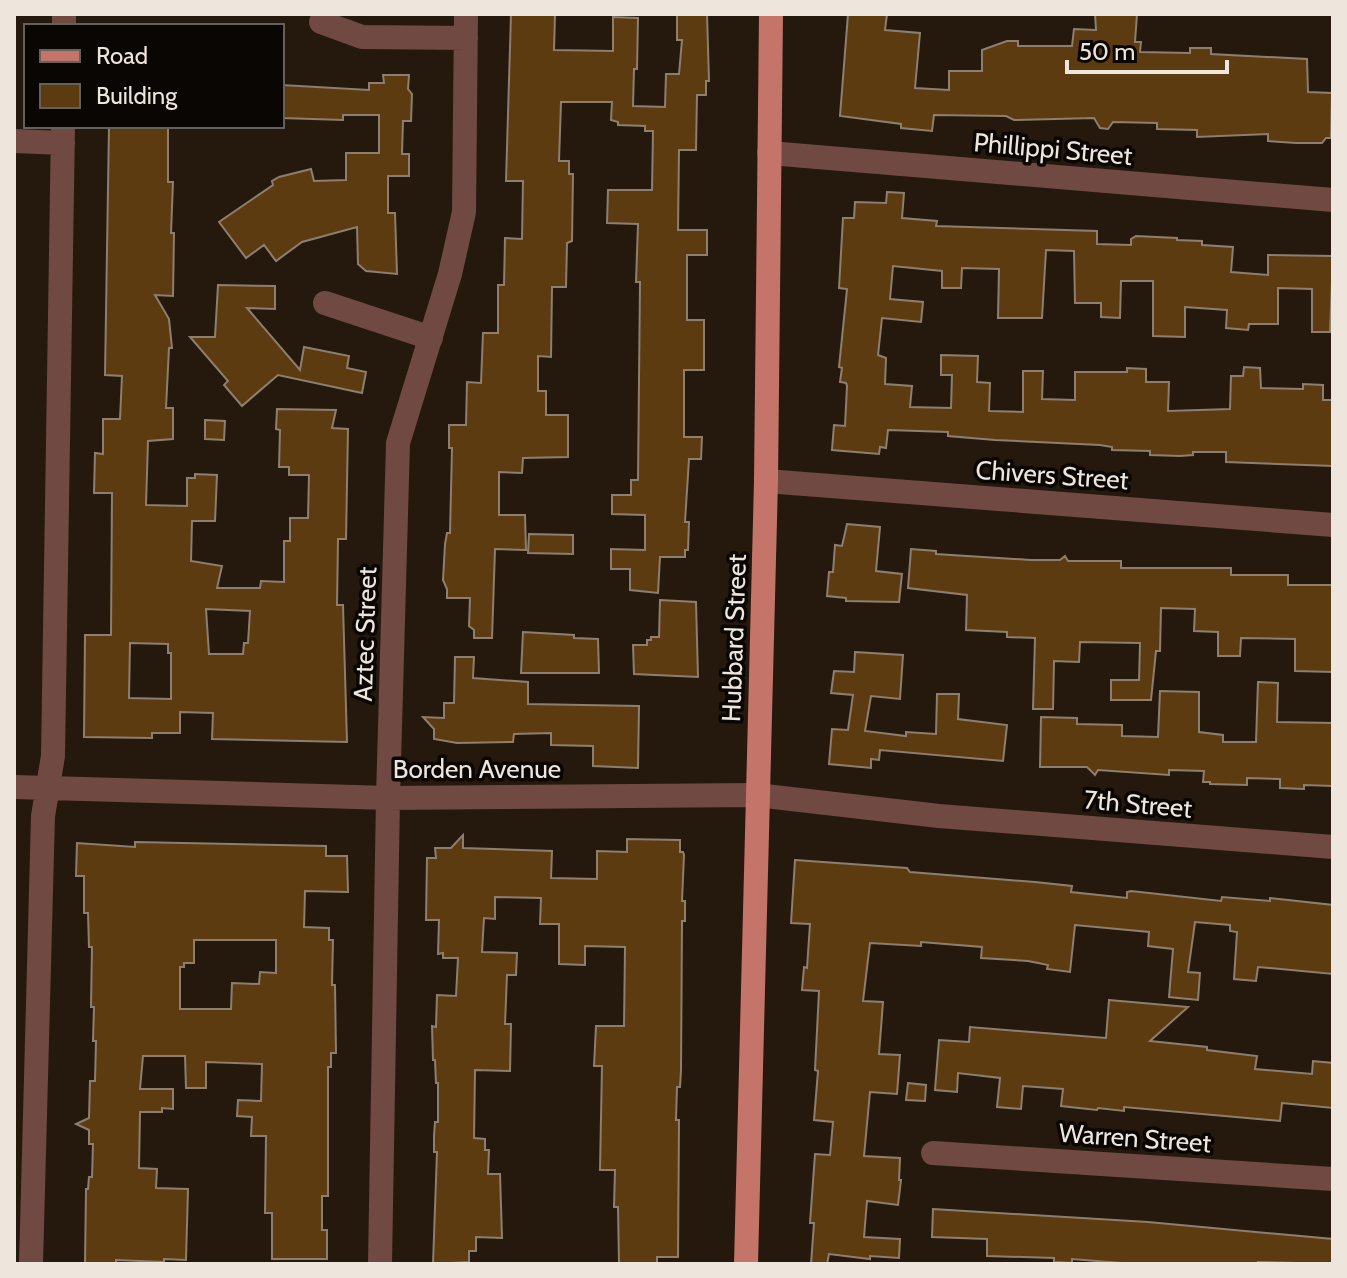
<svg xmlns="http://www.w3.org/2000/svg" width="1347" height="1278" font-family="Cabin,sans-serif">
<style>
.building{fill:#5d3b11;stroke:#8d7e6f;stroke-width:2;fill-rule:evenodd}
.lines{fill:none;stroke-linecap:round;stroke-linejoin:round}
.minor{stroke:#704943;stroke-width:24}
.major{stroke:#c57469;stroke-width:24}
.labels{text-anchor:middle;stroke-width:7;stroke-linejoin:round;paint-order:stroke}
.street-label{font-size:26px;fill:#eee6dd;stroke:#0a0603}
</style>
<rect width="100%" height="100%" fill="#25190d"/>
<!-- building -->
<path class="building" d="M511 14H555L554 50 613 51V17L638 18 637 69H634L633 106 665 107 666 74H679L682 40H677V14H707L709 81H706V95H697L696 150H679L678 230H707V255H687V320H704V370H684V437H702L701 459H689L685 522H689L688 550H685V557H660L658 593 630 590V569H611V549L645 550V515L612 514V495H631V480H638L640 282H636L638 224 607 223 608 190H652L653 131H645V126L618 125V122L611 120 612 102H561L559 161H569V174H573L572 241 567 243 566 287H552L551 357 538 356V391H546V415H568V457L523 458 522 473 499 472V515H525L526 550 495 549 492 638H474V630L469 626 470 598H447V589L443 580 445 544 447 533H450L452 448H449V425H466L467 382 481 383 483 333H498V285H504L505 238 522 239 523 181H506Z
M848 14H887L885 30 920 33 915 88 949 90V71H982V50L1007 41H1018V46H1072L1074 29 1096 30 1095 14H1137L1135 42H1141L1140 52 1190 53V48H1211V54L1307 59 1308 92 1332 93 1331 138H1326L1322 143H1296L1268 141V134L1197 137V130L1157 129V123L1113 122 1108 129 1100 128 1094 118 1014 120 1006 116 934 115 932 131 901 128V124L840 116Z
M383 75H409L408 89 412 94 411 121H403L402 154H409V176H388V213H395L397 274 366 271 358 264 357 227 302 242 276 261 264 245 246 258 219 222 273 185 272 181 279 177 311 169 314 181 346 180V153H379V115H343V120L282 118V85L369 90V83H384Z
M109 126H168V182H173L171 233H174L173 296 155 295 169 319 172 348H169L166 408H173V439L148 441 146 505 187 506V478H195V474L217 475 215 521H192L191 561 222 566 217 588H260L261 581 284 582V541H290V518H308L309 475H289V467H279L280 430 276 429 277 409 336 410 332 428 348 429 346 539H338L337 605H343L347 742 212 739 213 713 180 712V733H152V738L84 737 85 635H111L112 493H94L95 453 103 454V419H120L122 376 105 375ZM206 609 250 611 248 643H244L243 654H209ZM130 643 168 644V653H171V699L129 698Z
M887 192 904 193 902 218 937 221 936 226 1097 231V244L1131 245V239L1136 236 1177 238V240L1202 241V245L1233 247 1231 272 1268 275V255L1333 256 1330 332H1312V289L1278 288V324H1249L1248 330 1226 328 1227 310 1185 307V337L1153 336V281H1121L1120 318 1101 317V303H1075L1074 251 1046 250 1042 318H998L999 269 962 268 961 288H942V271L893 266 890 299 923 302 921 322 882 318 878 355 886 358 885 384 912 386 910 407 951 408 952 375H941V355L978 356 977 382 990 383 989 411 1023 412V371H1043L1042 399 1075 400V372H1127V368L1146 369V382H1169L1168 411 1230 409 1231 376H1243L1244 367 1260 368 1261 388 1303 389V384L1323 385V400H1333V466L1226 462V452H1193V455L1180 456 1150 455V451L1112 450V447L1100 445 995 440 948 436V432L888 430 886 448 880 447 879 454 832 450 834 425 845 426 847 386 846 383 840 382 842 368 839 367 847 289 839 288 843 218H854L855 202 886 203Z
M218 285 275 286V309L247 308 300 370 304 347 349 356 347 368 366 372 362 393 278 375 242 406 224 385 228 381 190 337H215Z
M205 420 225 421 224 440 205 439Z
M847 524 880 527 876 571 902 574 899 602 846 601V598L827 596 829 572H833L835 545 842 546Z
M529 534 573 535V554L528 553Z
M911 549 936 551V554L1031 560H1060L1065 556 1068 561H1121V568H1231V575H1288V585H1333V672L1295 671V639L1241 638 1240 656H1218V632L1194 631 1195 609 1161 608 1160 651H1156L1151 700H1111V680H1139L1140 643 1080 642 1079 662 1054 661 1053 709H1033L1035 638 1007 637V632L966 630 967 595 908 588Z
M660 600 696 602 698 677 634 674 633 645H647V640H651V637H659Z
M523 632 574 635V638L598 639 599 673H521Z
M855 652 903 655 900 699 871 696 865 731 906 736V732L936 734 937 694H959L958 719 1007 725 1003 761 880 750 879 760 871 759V768L829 764 832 729 848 730 853 695 831 693 834 671 854 672Z
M455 657H474L473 678 528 682V704L639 706 638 768 593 766V746L551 745V733L514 734 513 742 457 743 434 739V729L423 717 444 718V703H454Z
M1258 682 1278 683 1277 722 1333 723V786L1304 785V789L1280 788V779L1247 778V785L1210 784V782H1203L1204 771 1169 770V775L1098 770 1095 775 1087 767H1040L1041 717 1077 718V724L1122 725V736L1158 737 1160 691 1199 692V732L1223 735V742H1256Z
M463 835V848L552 851 551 878 597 879V851L627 852V839L680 840V852H683L684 855 682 901H685V921H682L681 1070 680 1087H677L676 1120H679L678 1257H657V1264H619L618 1207H614L615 1170H600L602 1066H594L596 1026H624L625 947 585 946V965L559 964V924H540L541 898 495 897V919L484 918 482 952 517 953 516 975H507L505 1024H511L510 1071 475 1070 474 1138 485 1139V1150H489L488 1174H500L502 1238 476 1237V1251H469V1262L433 1264 437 1152H434V1136L435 1122H438V1083H436L435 1060H433L432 1026 436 1027 437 995 456 996 458 958H443V953L438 954 439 920H426L427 858H436L435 848H451Z
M135 842 326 846V856H347L348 892 305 891 304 927 329 928V940H333L332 985H335L336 1053H331V1067H328V1196H322V1230H327V1259H272V1213H265L266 1136H251L252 1117 237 1116 238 1100 261 1101 262 1064 206 1062V1088H186L185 1056H143L140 1089H173V1109L162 1108V1112H140L139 1168 157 1169 156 1188 188 1189 186 1260 164 1259V1262L116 1260V1264H85L86 1189H88L89 1177H92L93 1144H89V1130L76 1124 89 1118 90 1081H95L96 1041H93L94 1007H91L92 947H89L88 913H84V876H76L77 843 135 847ZM194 940H276V973L260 972 259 984 232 983 231 1009H180V967H184V963H194Z
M795 860 907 868 910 872 1035 882 1072 886 1071 892 1127 898V892L1131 891 1221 901 1222 897 1270 901V898L1333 905V974L1258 967 1256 981 1234 979 1237 932 1230 931V925L1195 922 1188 972 1200 973 1198 1000 1169 997 1173 949 1148 946 1149 932 1075 925 1070 972 1047 969 1048 965 1028 961 981 958 982 947 921 942V946L870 943 863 1001 883 1002 879 1054 900 1055 897 1094 870 1092 864 1156 900 1158 899 1180H901L898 1205 867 1201 864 1237 900 1239 899 1258 870 1256V1259L829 1254 827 1264H811L814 1223H810L815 1154 830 1155 833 1122 814 1120 818 1071 815 1070 819 991 802 990 804 967 807 968 810 924 791 923Z
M1109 1000 1188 1007 1150 1041 1207 1047V1050L1257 1056 1255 1069 1312 1074 1313 1061 1333 1063V1108L1282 1103 1280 1121 1124 1107V1111L1098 1108 1097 1110 1061 1106 1063 1089 1023 1086 1021 1109 997 1107 1000 1078 958 1073 957 1092 935 1090 939 1040 969 1042 970 1027 1106 1038Z
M908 1083 926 1085 925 1101 906 1100Z
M933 1209 1148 1222 1333 1239V1264L1258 1262V1264H1134L1072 1259V1263L1054 1262V1258L987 1256V1239L932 1237Z"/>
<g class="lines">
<!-- minor -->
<path class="minor" d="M321 22 362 37 466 38
M64 26V14
M14 141 63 143
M769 153 1333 200
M325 303 431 338
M766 481 1333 525
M14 787 388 798 756 795 939 816 1333 847
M933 1153 1333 1179
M31 1264 43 816 53 756 63 126
M380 1264 388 798 398 443 450 274 464 212 466 14"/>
<!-- major -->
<path class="major" d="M746 1264 766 481 771 14"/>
</g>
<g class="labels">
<!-- street labels -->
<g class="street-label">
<text transform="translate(1053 149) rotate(5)" y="9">Phillippi Street</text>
<text transform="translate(1052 475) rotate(4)" y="9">Chivers Street</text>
<text transform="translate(365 634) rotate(-88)" y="9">Aztec Street</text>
<text transform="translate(734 638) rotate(-88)" y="9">Hubbard Street</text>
<text x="477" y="778">Borden Avenue</text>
<text transform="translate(1138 804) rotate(5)" y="9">7th Street</text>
<text transform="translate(1135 1138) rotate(4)" y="9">Warren Street</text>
</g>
</g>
<!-- border -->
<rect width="1347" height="1278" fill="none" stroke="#eee6dd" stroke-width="32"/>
<!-- legend -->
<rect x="24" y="24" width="260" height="104" fill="#0a0603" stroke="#65605a" stroke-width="2"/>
<rect x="40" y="50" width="40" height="12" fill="#c57469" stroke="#65605a" stroke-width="2"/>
<text x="96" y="64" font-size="24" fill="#eee6dd">Road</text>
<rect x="40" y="84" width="40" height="24" fill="#5d3b11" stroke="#65605a" stroke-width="2"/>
<text x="96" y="104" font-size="24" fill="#eee6dd">Building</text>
<!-- scale -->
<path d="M1067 60v12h160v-12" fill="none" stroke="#eee6dd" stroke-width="4"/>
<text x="1079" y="60" font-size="24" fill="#eee6dd" stroke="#0a0603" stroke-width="6" paint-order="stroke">50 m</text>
</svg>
